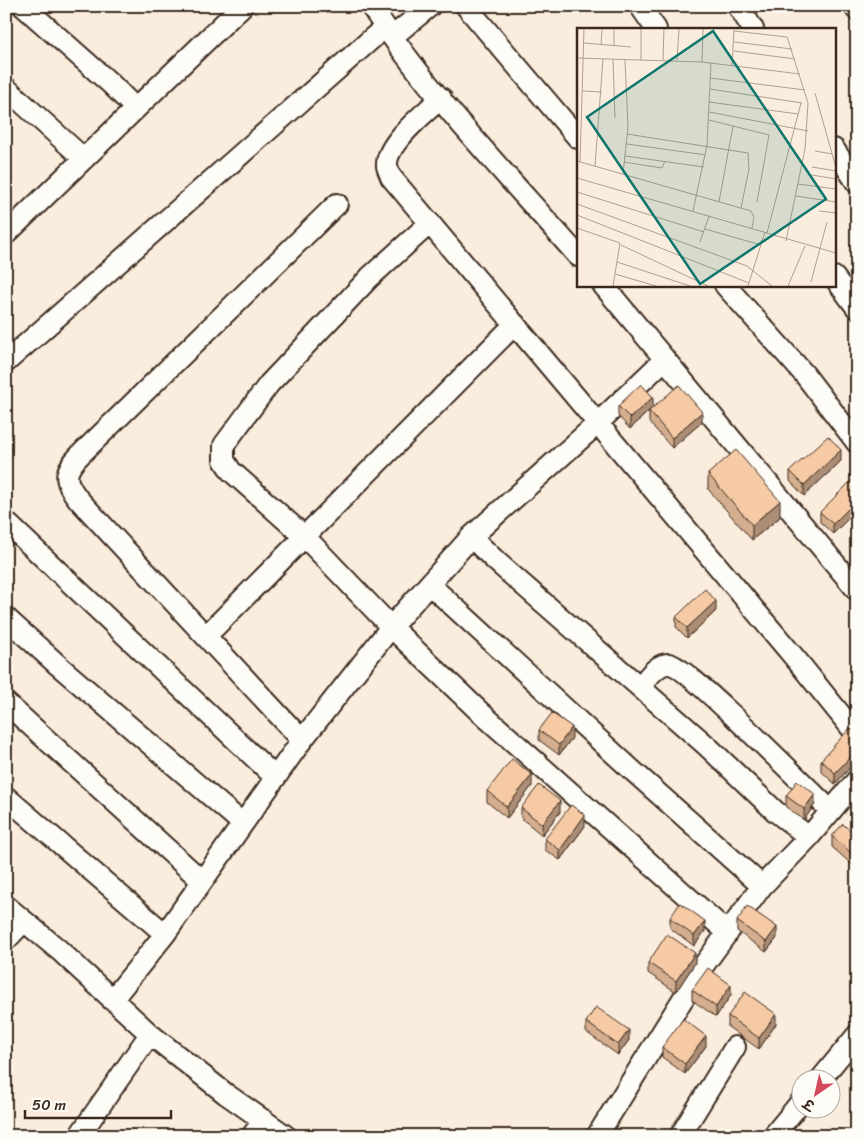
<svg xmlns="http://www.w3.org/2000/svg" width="863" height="1142" font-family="Sriracha,'Playpen Sans Deva',sans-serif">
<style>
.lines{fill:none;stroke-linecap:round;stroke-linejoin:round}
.minor-casing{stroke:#3b2a1e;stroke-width:24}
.minor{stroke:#fdfcf7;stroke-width:20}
.wall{fill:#d4ae8e;stroke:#3b2a1e}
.shaded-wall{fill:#ac8d74;stroke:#3b2a1e}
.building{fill:#f6caa5;stroke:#3b2a1e}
.inset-road{fill:none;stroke:#ae9f91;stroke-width:1}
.view{fill:#0f766e;fill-opacity:0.15;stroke:#0f766e;stroke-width:2.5}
.inset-edge{fill:none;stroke:#3b2a1e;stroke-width:2.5}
</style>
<rect width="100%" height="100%" fill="#fbedde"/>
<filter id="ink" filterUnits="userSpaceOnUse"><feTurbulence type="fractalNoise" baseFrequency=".02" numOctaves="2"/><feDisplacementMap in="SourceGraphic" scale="10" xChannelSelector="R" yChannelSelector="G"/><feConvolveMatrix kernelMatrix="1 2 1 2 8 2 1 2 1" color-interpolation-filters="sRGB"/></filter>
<g filter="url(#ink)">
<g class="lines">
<!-- minor casing -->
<g class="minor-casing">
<path id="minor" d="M23 6 111 84 135 108
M371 6C429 95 508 176 578 256
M466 6 578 138
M640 6 656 29
M738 6 753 29
M854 6 857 10
M392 37 430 6
M6 88 84 159
M441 98C426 112 385 144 387 166 388 170 390 174 391 177L799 663 857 735
M834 149 857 183
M430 223 370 277 269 384 224 445V460L231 471 306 538 391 627 480 712 728 933
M6 234 242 6
M834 277 857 308
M603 285 857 590
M725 285 805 375 857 443
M6 362 385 27
M6 522 275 777
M471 537 497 562 707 746 775 811 809 837
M429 584 633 771 762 886
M6 618 59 666 242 823
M207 635 515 324
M640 686C648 678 657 663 669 664 686 665 810 791 831 811
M6 703 201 880
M302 740 79 500C63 480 63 472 81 454L337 204
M6 797 165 934
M6 906 59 950 150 1034 226 1094 286 1136
M6 940 24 921
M112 1000 165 934 302 740 391 627 471 537 597 424 664 360
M820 1080 857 1035
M79 1136 150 1034
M252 1136 264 1120
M597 1136 706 962 762 886 809 837 857 780
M680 1136 735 1047
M773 1136 800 1103"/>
</g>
<!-- minor -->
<use href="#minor" class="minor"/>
</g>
<!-- wall -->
<path class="wall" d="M618 406 653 407 630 429 618 416Z
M649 411 702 422 672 448 649 422Z
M841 461 804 496 790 481V471Z
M708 474 780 517 752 540 708 489Z
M857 475 833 534 820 522V512Z
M716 611 687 638 676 627V617Z
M539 730 572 738 559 755 539 740Z
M857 734V760L835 784 821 771V760Z
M532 786 507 818 487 802V791Z
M786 796 815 804 804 820 786 807Z
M521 808 560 812 542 835 521 818Z
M585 826 560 860 545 850V839Z
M832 836 857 837V869L832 847Z
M670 918 705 931 694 946 670 928Z
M737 921 777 938 766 952 737 931Z
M648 963H695L676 992 648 973Z
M692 990 731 995 716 1017 692 1000Z
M728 1016 776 1024 759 1049 728 1027Z
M586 1022 629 1040 618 1055 586 1032Z
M706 1046 685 1074 662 1057V1047Z"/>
<!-- shaded-wall -->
<path class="shaded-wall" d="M653 397V407L630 429V418Z
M702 412V422L672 448V438Z
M841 450V461L804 496V485Z
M857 500V510L833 534V524Z
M780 501V517L752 540V525Z
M716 601V611L687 638V628Z
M572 727V738L559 755V745Z
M857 750V760L835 784V773Z
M532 775V786L507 818V807Z
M815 794V804L804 820V809Z
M560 801V812L542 835V824Z
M585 815V826L560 860V850Z
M705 921V931L694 946V936Z
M777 927V938L766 952V942Z
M695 953V963L676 992V981Z
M731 985V995L716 1017V1007Z
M776 1014V1024L759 1049V1038Z
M629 1030V1040L618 1055V1045Z
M706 1036V1046L685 1074V1064Z"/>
<!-- building -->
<path class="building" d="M641 384 653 397 630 418 618 406Z
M679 385 702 412 672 438 649 411Z
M828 436 841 450 804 485 790 471Z
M736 450 780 501 752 525 708 474Z
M857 475V500L833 524 820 512Z
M705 589 716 601 687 628 676 617Z
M552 713 572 727 559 745 539 730Z
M850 728 857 734V750L835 773 821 760Z
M512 759 532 775 507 807 487 791Z
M797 781 815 794 804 809 786 796Z
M539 785 560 801 542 824 521 808Z
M571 805 585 815 560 850 545 839Z
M843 824 857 837V858L832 836Z
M680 903 705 921 694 936 670 918Z
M747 906 777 927 766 942 737 921Z
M667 934 695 953 676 981 648 963Z
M708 968 731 985 716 1007 692 990Z
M745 992 776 1014 759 1038 728 1016Z
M596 1007 629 1030 618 1045 586 1022Z
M683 1019 706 1036 685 1064 662 1047Z"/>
</g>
<!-- overview -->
<g transform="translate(577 28)">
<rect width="259" height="259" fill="#fbedde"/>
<path class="inset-road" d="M157 3 210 9 231 75 228 121 209 213M157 14 215 21M7 15 54 19M24 17 25 1M37 18V1M157 23 218 31M0 30 125 34 223 46M36 31 38 90M64 32V1M86 32 87 1M100 32 102 1M125 34 126 1M155 38 157 2M133 50 228 62M133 61 225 75M6 63 25 64M238 65 259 140M132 74 221 86M132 84 231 103M132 92 192 107 180 174M50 106 171 125 172 141 164 180M50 116 129 127M238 123 255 126M48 128 127 139M0 133 174 183 177 189 175 200M3 134 7 1M47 134 85 140 88 133M18 138 26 31M235 139 259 143M46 146 51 99 48 32M235 147 259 151M0 150 259 225M221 156 259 161M0 164 127 204M219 168 259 174M142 174 156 98M0 176 170 238 195 258M116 183 130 117 134 35M242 183 259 185M0 187 172 255M0 200 43 215 36 258M128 201 184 217M190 205 224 75M123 214 132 188M44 217 131 258M40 234 113 258M38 246 79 258M234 254 250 194M171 258 188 204M211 258 228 218"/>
<path class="view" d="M136 3 249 171 123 256 10 89Z"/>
<rect width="259" height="259" class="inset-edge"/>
</g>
<!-- margin -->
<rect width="863" height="1142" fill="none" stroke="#fdfcf7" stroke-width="25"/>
<rect x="12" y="12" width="838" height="1117" fill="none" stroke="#3b2a1e" stroke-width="2" filter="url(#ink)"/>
<!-- north arrow -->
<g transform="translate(816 1094) rotate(214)"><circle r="24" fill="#fdfcf7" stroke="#afa8a0"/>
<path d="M0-4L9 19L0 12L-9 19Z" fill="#d1495b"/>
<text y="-8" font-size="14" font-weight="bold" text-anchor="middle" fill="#3b2a1e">उ</text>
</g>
<!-- scale -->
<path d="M25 1110v8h146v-8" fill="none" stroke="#3b2a1e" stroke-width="2.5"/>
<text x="32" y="1110" font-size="15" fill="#3b2a1e" stroke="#fdfcf7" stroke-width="4" paint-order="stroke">50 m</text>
</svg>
